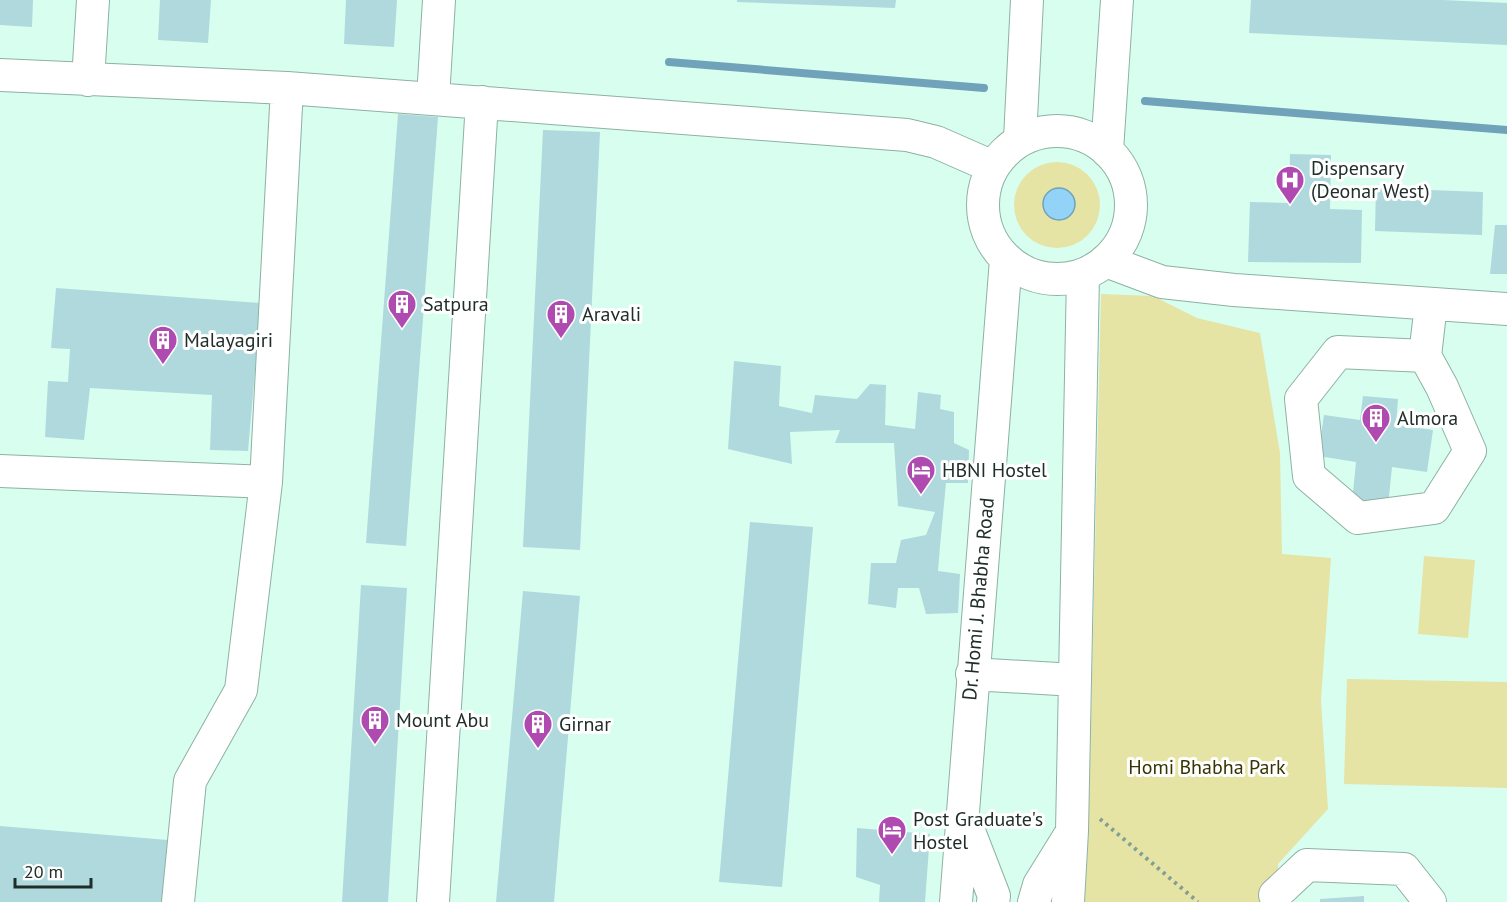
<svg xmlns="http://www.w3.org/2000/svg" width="1507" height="902" font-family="'PT Sans',sans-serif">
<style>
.green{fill:#e5e4a5}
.water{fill:#92d3f7;stroke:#70a2b9;stroke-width:1.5}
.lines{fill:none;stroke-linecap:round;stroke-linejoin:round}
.stream{stroke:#70a2b9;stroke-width:8}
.building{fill:#afd9dc}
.minor-casing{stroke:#8db1a3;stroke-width:34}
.path{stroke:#839e94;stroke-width:4;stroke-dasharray:3 4.5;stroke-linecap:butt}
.minor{stroke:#fff;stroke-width:32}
.labels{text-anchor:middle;stroke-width:6;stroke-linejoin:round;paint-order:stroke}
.poi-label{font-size:20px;fill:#202e29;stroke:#fff;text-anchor:start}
.street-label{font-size:20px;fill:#202e29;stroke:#fff}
.park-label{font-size:20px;fill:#363401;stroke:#fff}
</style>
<rect width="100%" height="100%" fill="#d8fef0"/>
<!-- green -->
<path class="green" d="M1014 205a43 43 0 1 1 86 0a43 43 0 1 1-86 0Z
M1101 294 1153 296 1197 318 1260 333 1280 453 1282 554 1331 558 1321 700 1328 809 1278 864 1277 902H1084L1088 847Z
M1424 556 1475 560 1468 638 1418 634Z
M1347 679 1507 682V788L1344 784Z"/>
<!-- water -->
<path class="water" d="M1043 204a16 16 0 1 1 32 0a16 16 0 1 1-32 0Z"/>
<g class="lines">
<!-- stream -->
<path class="stream" d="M669 62 984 88
M1145 101 1507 130"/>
</g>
<!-- building -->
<path class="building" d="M0 0H33L32 27 0 25Z
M160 0H211L208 43 158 40Z
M346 0H397L394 47 344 44Z
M737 0H896L895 8 737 2Z
M1251 0H1443L1507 3V45L1249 33Z
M398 114 438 117 406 546 366 543Z
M543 130 600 132 580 550 523 547Z
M1290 154 1331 155 1330 209 1362 210 1361 263 1248 262 1250 202 1289 203Z
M1376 188 1483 192 1482 235 1375 231Z
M1495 225H1507V274H1490Z
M56 288 261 303 248 451 210 450 212 395 90 388 84 440 45 437 48 381 68 382 70 349 51 348Z
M734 361 781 366 779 406 812 413 815 395 857 399 870 384 886 385 885 425 915 429 918 392 941 395 940 409 954 412V443L969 450 968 483H946L940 546 938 571 960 574 958 613 926 614 919 588H898L896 608 868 604 871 563H896L901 540 926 535 935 512 898 506 894 443H835L840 430 790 432 792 464 728 449Z
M1363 396 1398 399 1396 425 1433 430 1427 472 1392 467 1388 506 1352 503 1356 462 1318 456 1324 415 1360 420Z
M750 522 813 527 782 887 719 882Z
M361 585 407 588 388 902H342Z
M523 591 580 596 554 902H496Z
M0 826 168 840 162 902H0Z
M857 828 930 834 925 902H879L880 885 856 877Z
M1364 896V902H1320V899Z"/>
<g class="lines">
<!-- minor casing -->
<g class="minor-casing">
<path id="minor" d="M0 75 287 88 907 135 936 142 993 167
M88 80 93 0
M433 98 439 0
M983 205a74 74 0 1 1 148 0a74 74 0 1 1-148 0Z
M1020 139 1027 0
M1107 151 1117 0
M1106 261 1162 282 1234 290 1507 309
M1425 356 1338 352 1301 399 1309 476 1358 518 1434 508 1470 451 1442 387 1425 356 1431 304
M0 471 266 482
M972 674 1075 680
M965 821 994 896 993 902
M1275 895 1307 865 1404 869 1430 902
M178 902 190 781 241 690 266 482 287 88
M433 902 482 102
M956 902 1006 259
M1034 902 1039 885 1070 835
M1068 902 1072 831 1083 275"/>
</g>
<!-- path -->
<path class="path" d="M1100 819 1198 902"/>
<!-- minor -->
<use href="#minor" class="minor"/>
</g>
<!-- icons -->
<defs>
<g id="hospital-pin" transform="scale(1.5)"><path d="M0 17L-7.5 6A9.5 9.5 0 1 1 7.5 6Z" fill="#af4bb0" stroke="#fff"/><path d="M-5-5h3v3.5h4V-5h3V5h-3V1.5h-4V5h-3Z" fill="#fff"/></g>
<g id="building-pin" transform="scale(1.5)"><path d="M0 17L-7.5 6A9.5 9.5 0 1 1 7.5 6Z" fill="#af4bb0" stroke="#fff"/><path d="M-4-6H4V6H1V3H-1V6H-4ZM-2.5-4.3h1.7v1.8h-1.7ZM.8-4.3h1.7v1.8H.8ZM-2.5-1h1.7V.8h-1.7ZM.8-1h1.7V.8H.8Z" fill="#fff"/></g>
<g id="hotel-pin" transform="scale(1.5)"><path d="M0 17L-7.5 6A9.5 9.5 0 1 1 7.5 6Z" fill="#af4bb0" stroke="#fff"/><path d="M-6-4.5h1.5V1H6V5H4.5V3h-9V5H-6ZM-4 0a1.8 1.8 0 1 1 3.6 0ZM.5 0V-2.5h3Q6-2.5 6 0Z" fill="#fff"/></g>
</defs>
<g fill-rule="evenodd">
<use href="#hospital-pin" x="1290" y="180"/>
<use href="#building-pin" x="402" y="304"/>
<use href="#building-pin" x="561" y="314"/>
<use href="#building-pin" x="163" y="340"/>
<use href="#building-pin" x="1376" y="418"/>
<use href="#hotel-pin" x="921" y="470"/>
<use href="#building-pin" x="375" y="720"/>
<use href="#building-pin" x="538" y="724"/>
<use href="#hotel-pin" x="892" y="830"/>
</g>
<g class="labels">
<!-- poi labels -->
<g class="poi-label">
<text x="1311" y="175">Dispensary<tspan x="1311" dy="23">(Deonar West)</tspan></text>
<text x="423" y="311">Satpura</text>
<text x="582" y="321">Aravali</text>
<text x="184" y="347">Malayagiri</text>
<text x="1397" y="425">Almora</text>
<text x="942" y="477">HBNI Hostel</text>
<text x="396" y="727">Mount Abu</text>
<text x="559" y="731">Girnar</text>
<text x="913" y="826">Post Graduate's<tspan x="913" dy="23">Hostel</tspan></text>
</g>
<!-- street labels -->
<g class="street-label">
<text transform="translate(978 599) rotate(-85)" y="7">Dr. Homi J. Bhabha Road</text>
</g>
<!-- park labels -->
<g class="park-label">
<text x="1207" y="774">Homi Bhabha Park</text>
</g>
</g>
<!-- scale -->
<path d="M15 878v9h76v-9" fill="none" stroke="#202e29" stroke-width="3"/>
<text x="24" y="878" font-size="18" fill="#202e29" stroke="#ffffff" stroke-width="4.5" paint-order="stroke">20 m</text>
</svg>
